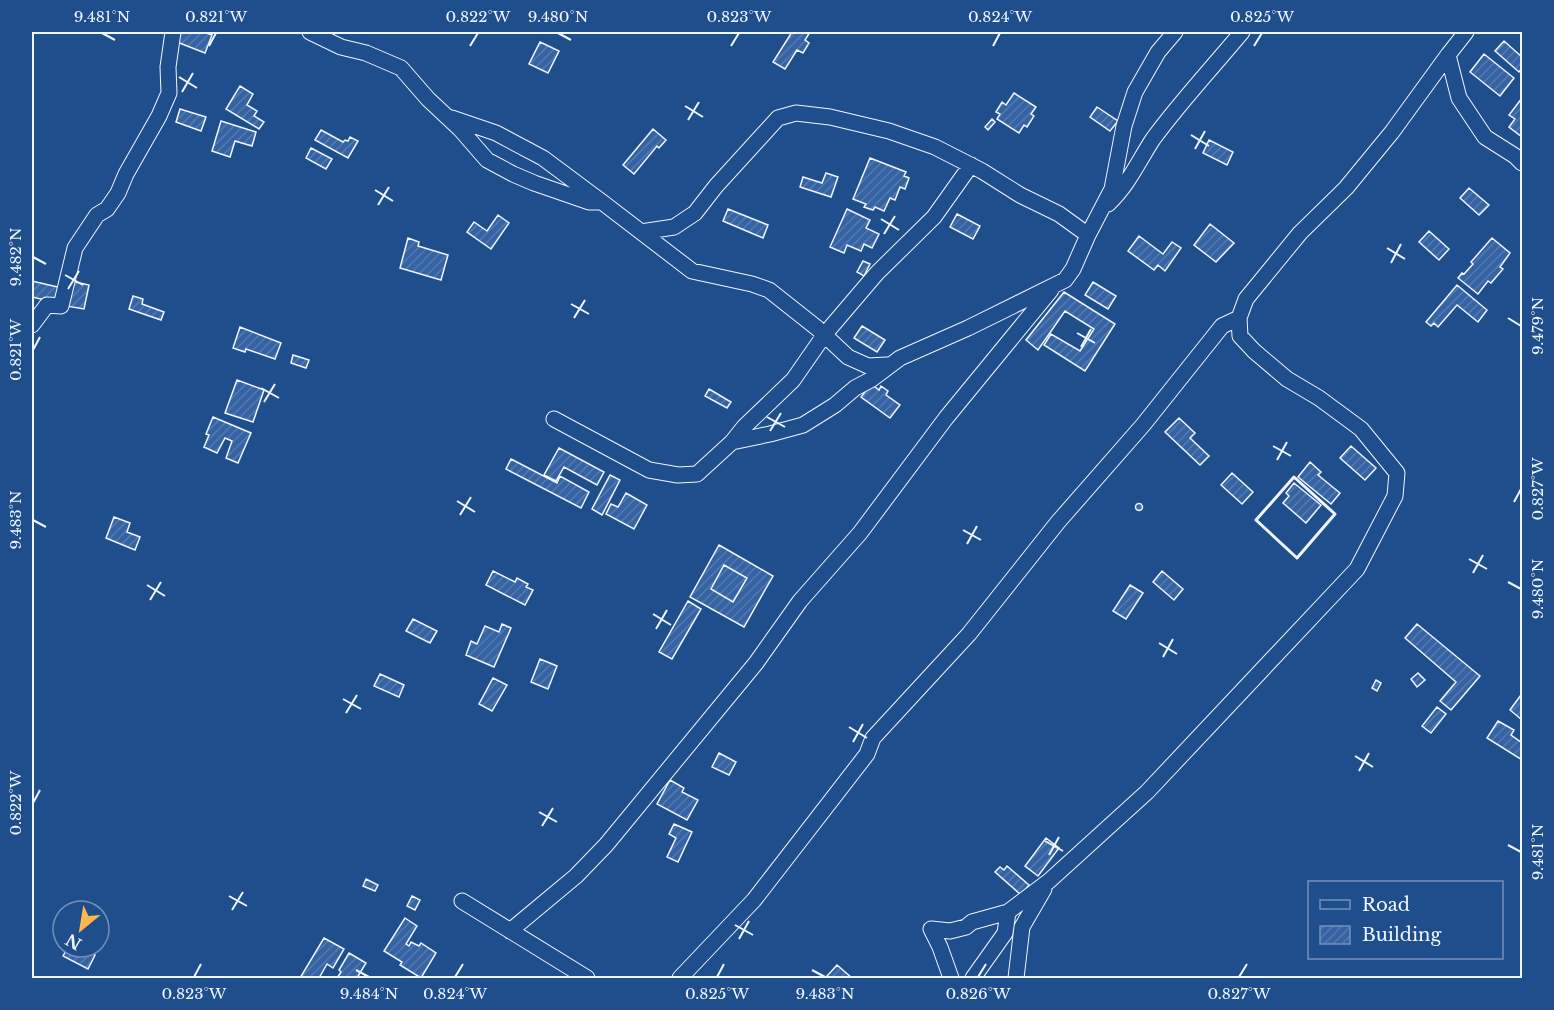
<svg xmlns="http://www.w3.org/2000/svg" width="1554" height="1010" font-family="'Libre Baskerville',serif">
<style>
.building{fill:url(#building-hatch);stroke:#f2f6ff;stroke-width:1.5;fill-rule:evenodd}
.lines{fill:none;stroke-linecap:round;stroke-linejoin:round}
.minor-casing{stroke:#f2f6ff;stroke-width:17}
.minor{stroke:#1f4e8c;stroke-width:15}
.wall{stroke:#f2f6ff;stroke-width:3}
.ticks{fill:none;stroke:#f2f6ff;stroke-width:2}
.neatline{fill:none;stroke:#f2f6ff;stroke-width:2}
.ticks-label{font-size:15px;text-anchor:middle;fill:#f2f6ff}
</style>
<defs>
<pattern id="building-hatch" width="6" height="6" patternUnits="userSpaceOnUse" patternTransform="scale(1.5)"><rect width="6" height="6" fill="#3563a3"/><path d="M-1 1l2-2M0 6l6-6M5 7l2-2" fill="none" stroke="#537ab1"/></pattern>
</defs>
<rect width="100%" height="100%" fill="#1f4e8c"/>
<!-- building -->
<path class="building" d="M181 32H204L212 35 205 53 177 42Z
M792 32H810L805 40 809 43 803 53 797 50 785 69 773 62Z
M1504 41 1522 57V68L1519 72 1495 51Z
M540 42 559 51 548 73 529 64Z
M1484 54 1514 78 1500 96 1470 72Z
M240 86 253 94 247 105 257 111 254 116 264 122 259 129 226 109Z
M1014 93 1036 107 1031 114 1034 116 1027 127 1024 125 1019 133 997 119 1000 114 996 112 1002 102 1006 105Z
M1522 98V137L1509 127 1515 119 1509 115Z
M1097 107 1118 121 1110 131 1090 117Z
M180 109 206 117 201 131 176 122Z
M992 119 995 122 988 130 985 127Z
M221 121 256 132 252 146 235 141 230 157 212 151Z
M653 129 666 140 659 148 657 146 634 174 623 165Z
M321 130 343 142 345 140 348 141 350 137 358 141 348 158 315 140Z
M1209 140 1233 152 1227 165 1203 153Z
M311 148 332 159 326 169 306 158Z
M870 158 906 172 904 176 909 178 905 189 900 187 895 200 890 198 884 211 875 207 873 210 864 207 866 204 853 199Z
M826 173 838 177 831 197 800 187 803 177 822 183Z
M1469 188 1489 205 1479 215 1460 198Z
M728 209 768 225 763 238 723 221Z
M847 209 870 220 866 228 879 234 872 248 864 244 861 251 847 245 844 253 830 247Z
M957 214 980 226 973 239 950 227Z
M498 215 509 223 491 249 467 232 474 222 487 231Z
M1210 224 1234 243 1216 262 1194 245Z
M1429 231 1449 249 1439 260 1419 242Z
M1139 236 1163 254 1172 242 1181 248 1165 271 1158 265 1154 270 1128 251Z
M408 238 419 242 418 246 448 255 441 280 400 268Z
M1492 238 1510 253 1500 267 1503 269 1491 283 1488 281 1478 294 1458 278 1462 273 1464 274 1473 264 1471 262Z
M863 261 870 264 864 276 857 272Z
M32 281 62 288 58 303 32 297Z
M71 281 89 285 84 309 66 306Z
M1093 282 1116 296 1108 309 1085 295Z
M1457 285 1487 310 1478 322 1457 305 1438 327 1434 323 1431 326 1426 322Z
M1064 292 1115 324 1085 371 1044 345 1051 334 1080 351 1094 329 1065 311 1038 350 1026 340Z
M133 296 143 299 142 304 164 312 161 320 129 309Z
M862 326 885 340 877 352 854 338Z
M240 327 281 343 275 359 246 349 245 352 233 348Z
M293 355 309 360 306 368 291 363Z
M237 380 264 390 253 422 225 413Z
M871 384 879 390 881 386 888 391 886 395 900 405 890 418 861 397Z
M709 389 731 402 727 408 705 396Z
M213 417 251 433 238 463 226 458 232 441 225 438 217 453 204 447 209 435 206 434Z
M1179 418 1195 433 1190 438 1209 456 1200 465 1165 432Z
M1351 446 1376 468 1365 480 1340 458Z
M559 448 604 472 597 485 564 467 556 481 544 475Z
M511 459 557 483 560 476 589 492 581 508 506 469Z
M1310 462 1321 472 1318 475 1340 493 1331 504 1298 477Z
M1232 473 1253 492 1242 504 1221 485Z
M610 475 620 480 602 515 592 509Z
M1294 483 1321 505 1306 523 1283 503 1289 496 1286 493Z
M626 493 647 505 634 529 606 514 611 504 618 507Z
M1135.5 507a3.5 3.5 0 1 1 7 0a3.5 3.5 0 1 1-7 0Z
M114 517 130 523 127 532 140 537 135 550 106 538Z
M719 545 773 576 744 627 690 597ZM724 565 747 578 733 602 711 589Z
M724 565 747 578 733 602 711 589Z
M493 571 515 582 517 578 528 584 526 587 533 590 525 605 486 585Z
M1162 571 1183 589 1174 600 1153 582Z
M1130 585 1143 593 1126 619 1113 611Z
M688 601 701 609 672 659 659 652Z
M413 619 437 631 430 643 406 631Z
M502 624 511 628 494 667 466 655 471 641 477 644 485 626 499 632Z
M1417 624 1480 676 1451 710 1440 701 1456 682 1405 638Z
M540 659 557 666 548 689 531 682Z
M1418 673 1425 680 1417 687 1411 679Z
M380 674 404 685 399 697 374 686Z
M493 678 507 685 492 711 479 704Z
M1376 680 1381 683 1377 691 1372 688Z
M1521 695 1522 696V720L1510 710Z
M1437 707 1446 714 1431 733 1422 726Z
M1498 721 1514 730 1511 735 1522 743V760L1487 738Z
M719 753 736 762 729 775 712 767Z
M670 780 684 788 682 792 698 800 687 820 657 804Z
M674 824 692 832 678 862 667 857 676 838 669 834Z
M1046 838 1059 848 1038 876 1025 866Z
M1007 866 1029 885 1021 895 995 872 1000 867 1004 870Z
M366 879 378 885 375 891 363 886Z
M412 896 420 900 415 910 407 906Z
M405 918 417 926 406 944 409 946 411 942 419 946 421 943 436 953 421 978 400 965 402 962 384 951Z
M324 938 344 949 333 968 327 964 319 978H300Z
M68 947H79L95 955 88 969 63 956Z
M349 953 366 963 357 978H337L341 972 339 970Z
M837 965 852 978H830L827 976Z"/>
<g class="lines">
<!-- minor casing -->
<g class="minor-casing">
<path id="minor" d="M310 32 341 47 366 53 401 68 428 99 460 129 487 160 513 174 534 183 589 202H602L692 271 752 284 769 290 817 328 848 357 868 366 887 365
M1466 32 1448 55 1459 98 1485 137 1515 156 1522 163
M452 118 496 133 543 158 602 202
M1108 204C1129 184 1138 162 1153 139 1181 101 1212 68 1242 32
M641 232 674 227 695 213 716 186 778 118 796 113 830 117 889 131 935 147 982 171 1020 195 1059 214 1088 235
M32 325 47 305 61 306 75 248 97 215 107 209 118 193 126 174 159 116 169 93 168 67 173 32
M554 419 649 470 678 475 697 474 732 442 770 434 803 425 835 405 855 388 872 379 900 358 968 328 1065 280 1073 269 1088 235 1112 189 1124 126 1135 92 1158 52 1175 32
M732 442 744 427 793 380 825 334 877 273 934 217 971 165
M462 901 587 978
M510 931 576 876 606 845 756 663 800 601 860 533 946 418 1051 290
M680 978 754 900 867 754 873 738 969 634 1058 522 1143 425 1222 326 1239 318
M951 978 940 947 931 929 950 931 966 927 972 922 1008 912 1049 881 1147 792 1357 569 1395 496 1397 473 1361 429 1319 398 1287 379 1254 351 1240 336 1239 318 1246 299 1300 233 1346 188 1392 132 1448 55
M973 978 1005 933 1008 912
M1016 978 1022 927 1044 889"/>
</g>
<!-- minor -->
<use href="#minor" class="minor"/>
<!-- wall -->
<path class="wall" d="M1294 477 1335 514 1297 558 1256 520Z"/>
</g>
<!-- ticks -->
<path class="ticks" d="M102 33 115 40M558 33 571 40M209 46 216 33M470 46 478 33M731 46 739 33M993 46 1000 33M1254 46 1262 33M179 77 197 88M182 92 193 73M685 106 703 117M688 120 699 102M1191 135 1209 146M1195 149 1205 131M375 190 393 201M378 205 389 187M881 219 899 230M884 234 895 216M1387 248 1405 259M33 257 46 264M1391 263 1401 244M65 275 83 285M68 289 79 271M571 304 589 314M574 318 585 300M1508 318 1521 326M1077 333 1095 343M1081 347 1091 329M33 350 40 337M261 388 279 398M264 402 275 384M767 417 785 427M770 431 781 413M1273 446 1291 456M1277 460 1287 442M457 501 475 512M1514 502 1521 489M460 515 471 497M33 520 46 527M963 530 981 540M967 544 977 526M1469 559 1487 569M1473 573 1483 555M1508 582 1521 589M147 585 165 596M150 600 161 582M653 614 671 625M656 629 667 610M1159 643 1177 654M1163 657 1173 639M343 699 361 709M346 713 357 695M849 727 867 738M853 742 863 724M1355 756 1373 767M1359 771 1369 753M33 803 40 790M539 812 557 822M542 826 553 808M1045 841 1063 851M1508 845 1521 852M1049 855 1059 837M229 896 247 906M232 910 243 892M735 925 753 935M739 939 749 921M356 970 369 977M812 970 825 977M194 977 201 964M455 977 463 964M717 977 724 964M978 977 986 964M1239 977 1247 964"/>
<!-- border -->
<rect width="1554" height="1010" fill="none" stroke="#1f4e8c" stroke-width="66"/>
<!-- legend -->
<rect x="1308" y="881" width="195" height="78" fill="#1f4e8c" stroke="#7391ba" stroke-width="1.5"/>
<rect x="1320" y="900" width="30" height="9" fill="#1f4e8c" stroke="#7391ba" stroke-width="1.5"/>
<text x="1362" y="911" font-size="18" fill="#f2f6ff">Road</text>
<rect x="1320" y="926" width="30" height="18" fill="url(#building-hatch)" stroke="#7391ba" stroke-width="1.5"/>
<text x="1362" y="941" font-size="18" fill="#f2f6ff">Building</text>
<!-- north arrow -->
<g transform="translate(81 929) rotate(210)"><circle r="28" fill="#1f4e8c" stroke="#7391ba" stroke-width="1.5"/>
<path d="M0-4.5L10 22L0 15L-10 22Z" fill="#ffb74d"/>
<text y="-9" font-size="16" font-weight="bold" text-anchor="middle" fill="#f2f6ff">N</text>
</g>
<rect x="33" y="33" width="1488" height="944" class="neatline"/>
<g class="ticks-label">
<text x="102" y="22">9.481°N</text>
<text x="216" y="22">0.821°W</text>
<text x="478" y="22">0.822°W</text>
<text x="558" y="22">9.480°N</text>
<text x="739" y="22">0.823°W</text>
<text x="1000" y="22">0.824°W</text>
<text x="1262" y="22">0.825°W</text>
<text transform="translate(16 257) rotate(-90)" y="5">9.482°N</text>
<text transform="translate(1538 326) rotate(-90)" y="5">9.479°N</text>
<text transform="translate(16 350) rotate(-90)" y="5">0.821°W</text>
<text transform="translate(1538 489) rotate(-90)" y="5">0.827°W</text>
<text transform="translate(16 520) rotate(-90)" y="5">9.483°N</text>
<text transform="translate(1538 589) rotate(-90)" y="5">9.480°N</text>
<text transform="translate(16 803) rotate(-90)" y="5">0.822°W</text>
<text transform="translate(1538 852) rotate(-90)" y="5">9.481°N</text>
<text x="194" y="999">0.823°W</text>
<text x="369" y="999">9.484°N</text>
<text x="455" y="999">0.824°W</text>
<text x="717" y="999">0.825°W</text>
<text x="825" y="999">9.483°N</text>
<text x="978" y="999">0.826°W</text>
<text x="1239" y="999">0.827°W</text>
</g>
</svg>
